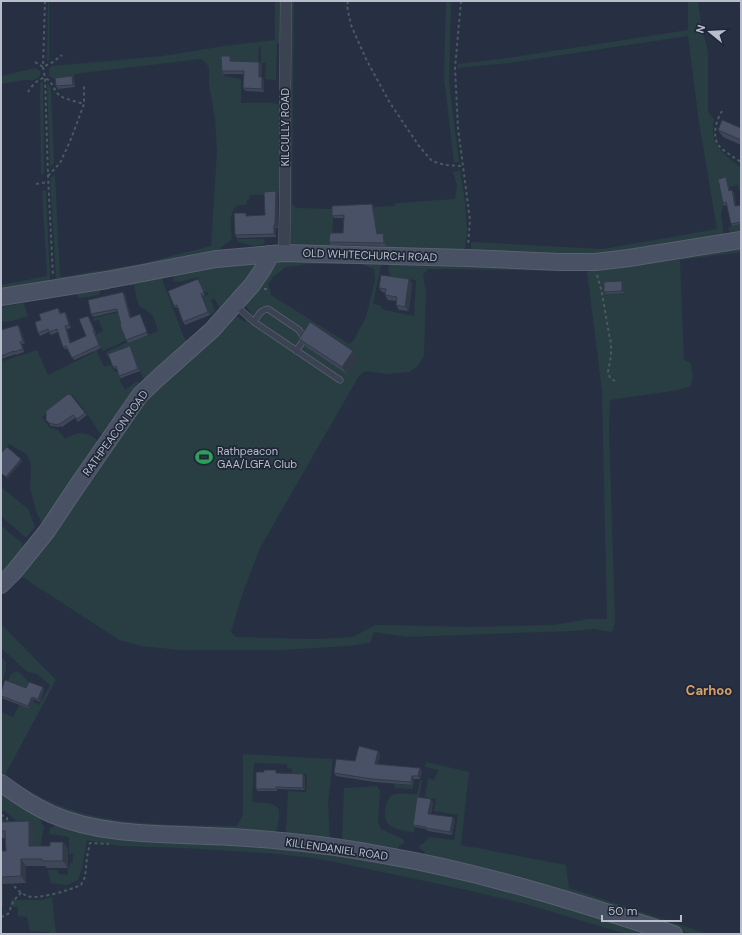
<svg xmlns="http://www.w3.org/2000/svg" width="742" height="935" font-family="'DM Sans',sans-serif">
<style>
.green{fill:#283e43;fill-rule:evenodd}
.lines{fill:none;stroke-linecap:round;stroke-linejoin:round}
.lane-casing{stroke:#59606f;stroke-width:7}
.street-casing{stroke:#59606f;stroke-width:12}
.secondary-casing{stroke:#59606f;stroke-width:18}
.path{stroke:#475b60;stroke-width:2;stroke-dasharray:3 3;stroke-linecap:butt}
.lane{stroke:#3b4252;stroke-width:5.5}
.street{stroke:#3b4252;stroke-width:11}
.secondary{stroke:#495165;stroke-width:16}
.wall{fill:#3e4658}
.shaded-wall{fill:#323947}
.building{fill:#485166;stroke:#323947}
.labels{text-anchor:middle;stroke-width:3.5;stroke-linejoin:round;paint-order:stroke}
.street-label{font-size:11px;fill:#b8becc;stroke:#1f2737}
.poi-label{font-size:11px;fill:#b8becc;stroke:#1f2737;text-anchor:start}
.quarter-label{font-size:13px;font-weight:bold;fill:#d7a167;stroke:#1f2737}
</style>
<rect width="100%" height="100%" fill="#263042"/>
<!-- green -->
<path class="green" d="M48 1H49V61H47Z
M275 1H283L281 43 277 44 276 80 265 79 266 63H261V46L259 47 258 65 246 75 239 74 224 59V76L241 79V103C252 103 271 101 280 105V194L250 195 249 200H247V204L236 206C228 217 231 226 232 239L215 252 60 282 56 277 50 178 55 175 60 277 140 264 211 246 217 151 215 118 209 84V68L206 63 201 59 74 74V79L57 81 49 76V69L52 66 163 56 224 46 275 40Z
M291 1H294L292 203 296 208 333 209C334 221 332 233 331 246L369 247V250L303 248 293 245 289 242Z
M446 1H451L449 82 459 162H454L444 78Z
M688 1H698L701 24 708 51V112L714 119C713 127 712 134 715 141 718 150 734 162 741 168V191H739L738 185 729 187 721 214 724 237 595 257 473 251 471 250V242L603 249 717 229 699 122 688 36 509 63 457 68 458 64 508 58 688 30Z
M35 68 40 71V76L34 80H24L1 84V76Z
M43 81 44 174H41L40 83Z
M47 83 49 85 51 89 54 163 50 167Z
M460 170 465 202 467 231 465 248 464 250 459 252 378 250V246L386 245 377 236V229L374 207 394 206 396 203 455 199 457 185 453 172Z
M46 190 50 278 49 283 1 293V285L47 276 42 191Z
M741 224V231L730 233 728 227Z
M237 239H265L264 244 252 246 238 242Z
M741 246V252L680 260 684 360 691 363 693 377 691 386 679 390 610 400 609 429 615 621 612 632 594 629 573 631 407 637 374 632 370 643 349 646 280 650H180L141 646 119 640 21 576 124 425 134 422 131 418 137 404 233 314 245 322 251 314 244 303 275 264 282 258 380 262 381 265 373 304 380 305 382 309 385 310 414 316 416 280 391 277 388 269 391 262H448ZM309 264H362L374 269 375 280 366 317 354 340 349 344 271 295 270 289 268 285 273 277 286 267ZM428 269 587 271 602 391 607 619H588L554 625 469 627 386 625H375L353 637 313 639 236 637 231 632 242 595 260 548 359 376 365 371 388 374 409 372 418 366 424 356 426 292 423 275Z
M257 261 259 268 220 310 215 299 211 300 215 312 210 315 188 302 209 294 208 292 205 293 198 277 180 282 173 281 174 277 172 273Z
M164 276 165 278 162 279 183 335 188 344 150 378H143L140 371 110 357 108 358 106 352 128 342 127 340 103 351 100 345 95 347 104 367 109 365 112 367 115 372 118 371 121 378 120 381 125 390 133 384 139 381V386L104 435 99 432 88 415 72 394 42 417 50 428 58 430 65 439C78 431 88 431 99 442L44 524 40 522 41 521 37 514 30 488 31 464 26 454 9 444 1 454V359H2L4 361 37 350 48 375 93 353 87 339 103 331 99 320 94 321 93 318 119 312 148 335 158 331C155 318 152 312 140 307L137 300 134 285 129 286V283Z
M100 288V293L99 295 80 298 77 296V292Z
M24 303 28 316 12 321 1 322V307Z
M1 487 28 509 35 527 26 538 1 516Z
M1 526 22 543 23 551 1 580Z
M1 624 56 680 5 775C31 795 67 811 99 817 144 826 191 825 237 826L243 815V754L333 759 328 802 330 839 289 835 286 831 288 791 306 792 307 774H292V769L287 768V764L254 763 252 802C259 803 277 802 279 810 280 815 278 825 277 830L272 833 98 823 55 810 1 777V712L13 717 19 705 30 709 33 702 39 705 50 685 37 674 28 672 24 669 1 648Z
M1 656 6 662V670L1 686Z
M16 671 19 672 29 682 26 689 7 683 11 674Z
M426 762 469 772 461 845 566 865 569 888 678 924 707 934H692L676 928 425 857 424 851 419 848 420 845 424 843 429 837 454 840 458 815 434 811 436 799 425 797 428 778 434 780 438 770 425 767Z
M420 780H422L414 833C397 829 380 828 386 806 387 802 389 797 392 795 398 793 411 794 417 794Z
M395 784 413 785V789L395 788Z
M377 786 380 791 378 822 381 829 403 839 404 843 399 846 397 851 342 840 344 788Z
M1 789 42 816 41 823 42 825 44 826 40 851H31L17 829 16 821 5 811H1Z
M56 822 305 848 457 874 659 934H645L637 932 636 934H626L526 904 458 888 320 859 278 854 183 848 120 846 87 840 82 868 78 880 67 885 51 883 48 870H58V874L68 875V868H69L70 863H73V854H69V838L64 836 49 834 50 828C54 828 54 826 56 822Z
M52 897 56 934H49V932L30 931 27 917 18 916V907L10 906 11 900H41Z"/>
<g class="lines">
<!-- lane casing -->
<g class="lane-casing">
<path id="lane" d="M235 305 254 322 340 380
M254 322C258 316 260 310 268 309L299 330 303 336V341L296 351"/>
</g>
<!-- street casing -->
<g class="street-casing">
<path id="street" d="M284 253 285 209V95L286 1"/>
</g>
<!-- secondary casing -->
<g class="secondary-casing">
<path id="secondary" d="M1 297 107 280 216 259 284 253 467 258 560 262H596L629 258 741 240
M1 585 13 573 47 531 77 486 140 395 158 378 212 330 252 285 263 269 268 260V254
M1 783C17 795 33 806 51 814 106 838 172 833 231 837 280 840 329 845 377 854 479 871 577 902 674 934"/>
</g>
<!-- path -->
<path class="path" d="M45 1 43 67 45 78 48 176 53 276
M348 1 347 6 351 25 366 59 390 103 419 146 432 161 445 165 463 166
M461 1 455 68 458 128 470 220 468 245
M35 62 43 67 53 62 62 55
M28 92C32 85 44 71 51 83 54 87 56 93 60 96 65 99 78 102 84 104
M722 111C716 121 711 137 720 147 725 152 735 158 741 162
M48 176 60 163 71 139 84 104V84
M36 184 48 182
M597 275 602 293 609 334 611 343V356L608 372 610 378 615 381
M264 289H270
M1 815 7 818V824
M11 881C14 887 20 893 27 896 38 900 70 890 81 885L85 877 87 857 90 843 109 844
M1 917 8 914 14 900 22 892"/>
<!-- lane -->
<use href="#lane" class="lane"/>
<!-- street -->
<use href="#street" class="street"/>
<!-- secondary -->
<use href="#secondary" class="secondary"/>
</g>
<!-- wall -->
<path class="wall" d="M230 56 232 59V61L259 62 262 65 261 77 264 80V92L246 91 243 88 244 74H224L222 71Z
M74 79 75 87 58 89 56 86Z
M741 128V145L723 137 718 130Z
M726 177 728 180 730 191 732 190 734 193 736 206 741 205V224L732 226 731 224 727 205 724 206 723 203Z
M278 194V228H276V237L237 238 235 235 249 216 265 215Z
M372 204 374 207 378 233 385 236 386 246 331 245 329 242 343 233 344 218H334L332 216Z
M409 279 412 283 409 311 399 310 396 305 397 301 388 300 385 295 386 293 382 292 379 288Z
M200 281 205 295 202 296 210 315 185 325 183 322 178 307 176 308 174 306Z
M622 281 623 284 624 293 606 294 604 292Z
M123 292 125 295 131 317 140 314 141 316 148 335 128 343 126 340 121 325 118 311 93 317 91 314Z
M58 308 61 313 65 312 67 315 71 328 67 329 71 343 86 336 90 318 96 333H95L101 348 74 360 68 349H65L63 347 58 332 51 335 49 332 40 336 38 333 41 320Z
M20 327 25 343 22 344 24 352 16 355V354L1 359V330Z
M299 339 353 351 358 358 347 374 305 346Z
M132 349 140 371 121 378 119 376 117 368 115 369 113 367Z
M71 395 87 415 78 422 75 418 62 427 60 426 59 427 51 426 46 420Z
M43 687 44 690 40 702 34 699 30 709 1 698V692L26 688Z
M378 751 380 754 378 764 420 768 422 771 420 779H414L413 785 374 782 336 776 334 773 355 761Z
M264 772 305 776V790L277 789V791H258L256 789Z
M431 799 433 802 431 814 453 817 455 820 452 835 428 831 426 829 415 827 413 825Z
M1 816 4 821V822L29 821 34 828V846H50L63 842 68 849V868H47L45 866H26V883L3 884V906H1V851H6L5 838H1Z"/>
<!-- shaded-wall -->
<path class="shaded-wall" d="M230 56 232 59V64L230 61Z
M259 62 262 65 261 80 259 77Z
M72 76 74 79 75 87 73 85Z
M262 77 264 80V92L262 89Z
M726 177 728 180 730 193 729 191Z
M732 190 734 193 737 209 735 206Z
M276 191 278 194V228L275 225Z
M372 204 374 207 379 236 377 234Z
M274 225 276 228V237L274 234Z
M383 233 385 236 386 246 384 243Z
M198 279 200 281 205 295 204 292Z
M409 279 412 283 409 311 405 307Z
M622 281 623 284 624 293 622 291Z
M123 292 125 295 132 320 130 318Z
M201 294 202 296 210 315 208 312Z
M65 312 67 315 71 328 69 325Z
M88 316 90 318 96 333 94 330Z
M18 325 20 327 25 343 23 341Z
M65 326 67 329 72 346 70 343Z
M93 330 95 333 101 348 99 345Z
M130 346 132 349 140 371 138 369Z
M353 351 358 358 347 374 342 367Z
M21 459 23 461 7 479 6 477Z
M43 687 44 690 40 702 38 699Z
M32 697 34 699 30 709 28 706Z
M378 751 380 754 377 766 375 764Z
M420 768 422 771 420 779 418 776Z
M303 774 305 776V790L303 788Z
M412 776 414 779 413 785 411 782Z
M431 799 433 802 430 817 428 814Z
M1 816 4 821V829L1 825Z
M453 817 455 820 452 835 450 832Z
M29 821 34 828V853L29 846Z
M63 842 68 849V868L63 861Z
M21 859 26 866V883L21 876Z
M1 881 3 884V906L1 903Z"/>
<!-- building -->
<path class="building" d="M221 56H230V61L259 62V77H262V89L243 88 244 71H222Z
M72 76 73 85 56 86 55 78Z
M722 120 741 128V140L718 130Z
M726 177 729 191 732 190 735 206 741 205V222L731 224 726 202 723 203 718 179Z
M276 191 275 225H274V234L235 235 234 213H246V216L265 215 264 192Z
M372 204 377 234 383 233 384 243 329 242 330 233H343L344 215 332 216V206Z
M381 275 409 279 405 307 396 305 397 297 385 295 386 289 379 288Z
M198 279 204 292 201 294 208 312 183 322 177 305 174 306 168 291Z
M622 281V291L604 292V282Z
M123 292 130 318 140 314 147 332 126 340 120 325H121L117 309 91 314 88 300Z
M58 308 60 314 65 312 69 325 65 326 70 343 86 336 79 319 88 316 94 330H93L99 345 72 358 66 346 63 347 57 329 49 332 48 329 38 333 35 322 41 320 39 314Z
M310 322 353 351 342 367 299 339Z
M18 325 23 341 20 342 23 349 14 352V351L1 356V330Z
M130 346 138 369 119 376 116 366 113 367 108 354Z
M68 394 71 395 85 413 77 419 73 415 60 424H58L57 425 49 423 46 420V411Z
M7 447 21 459 6 477 1 473V453Z
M5 680 26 688 29 682 43 687 38 699 32 697 28 706 1 696V692Z
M359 746 378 751 375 764 420 768 418 776H412L411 782 372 779 334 773 336 759 355 761Z
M264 770H276V773L303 774V788L276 787V789H256V772H264Z
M417 797 431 799 428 814 453 817 450 832 426 828V827L413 825Z
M29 821V846H50V842H63V861H42V859H21V876L1 877V851H6L5 831H1V822Z"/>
<!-- icons -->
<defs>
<g id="stadium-bare" transform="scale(1.38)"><path d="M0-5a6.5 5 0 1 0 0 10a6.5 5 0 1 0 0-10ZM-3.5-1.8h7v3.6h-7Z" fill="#2e9e5b" stroke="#1f2737" stroke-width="2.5" paint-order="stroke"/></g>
</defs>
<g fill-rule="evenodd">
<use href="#stadium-bare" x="204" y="457"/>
</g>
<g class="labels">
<!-- street labels -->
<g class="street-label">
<text transform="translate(285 127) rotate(-90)" y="4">KILCULLY ROAD</text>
<text transform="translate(370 255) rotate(2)" y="4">OLD WHITECHURCH ROAD</text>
<text transform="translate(115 433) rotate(-54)" y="4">RATHPEACON ROAD</text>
<text transform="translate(337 849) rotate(8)" y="4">KILLENDANIEL ROAD</text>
</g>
<!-- poi labels -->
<g class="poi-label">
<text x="217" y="455">Rathpeacon<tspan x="217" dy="13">GAA/LGFA Club</tspan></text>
</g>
<!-- quarter labels -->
<g class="quarter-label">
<text x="709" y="695">Carhoo</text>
</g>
</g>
<!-- border -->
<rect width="742" height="935" fill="none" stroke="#b8becc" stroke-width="4"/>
<!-- north arrow -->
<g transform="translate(710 32) rotate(288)" stroke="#1f2737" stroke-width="3" paint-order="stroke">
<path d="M0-3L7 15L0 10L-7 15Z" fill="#b8becc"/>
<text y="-6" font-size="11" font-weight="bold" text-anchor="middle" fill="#b8becc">N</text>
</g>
<!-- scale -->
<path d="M602 915v6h79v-6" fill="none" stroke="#b8becc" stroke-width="2"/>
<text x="608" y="915" font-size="12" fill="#b8becc" stroke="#1f2737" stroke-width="3" paint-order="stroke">50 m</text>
</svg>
